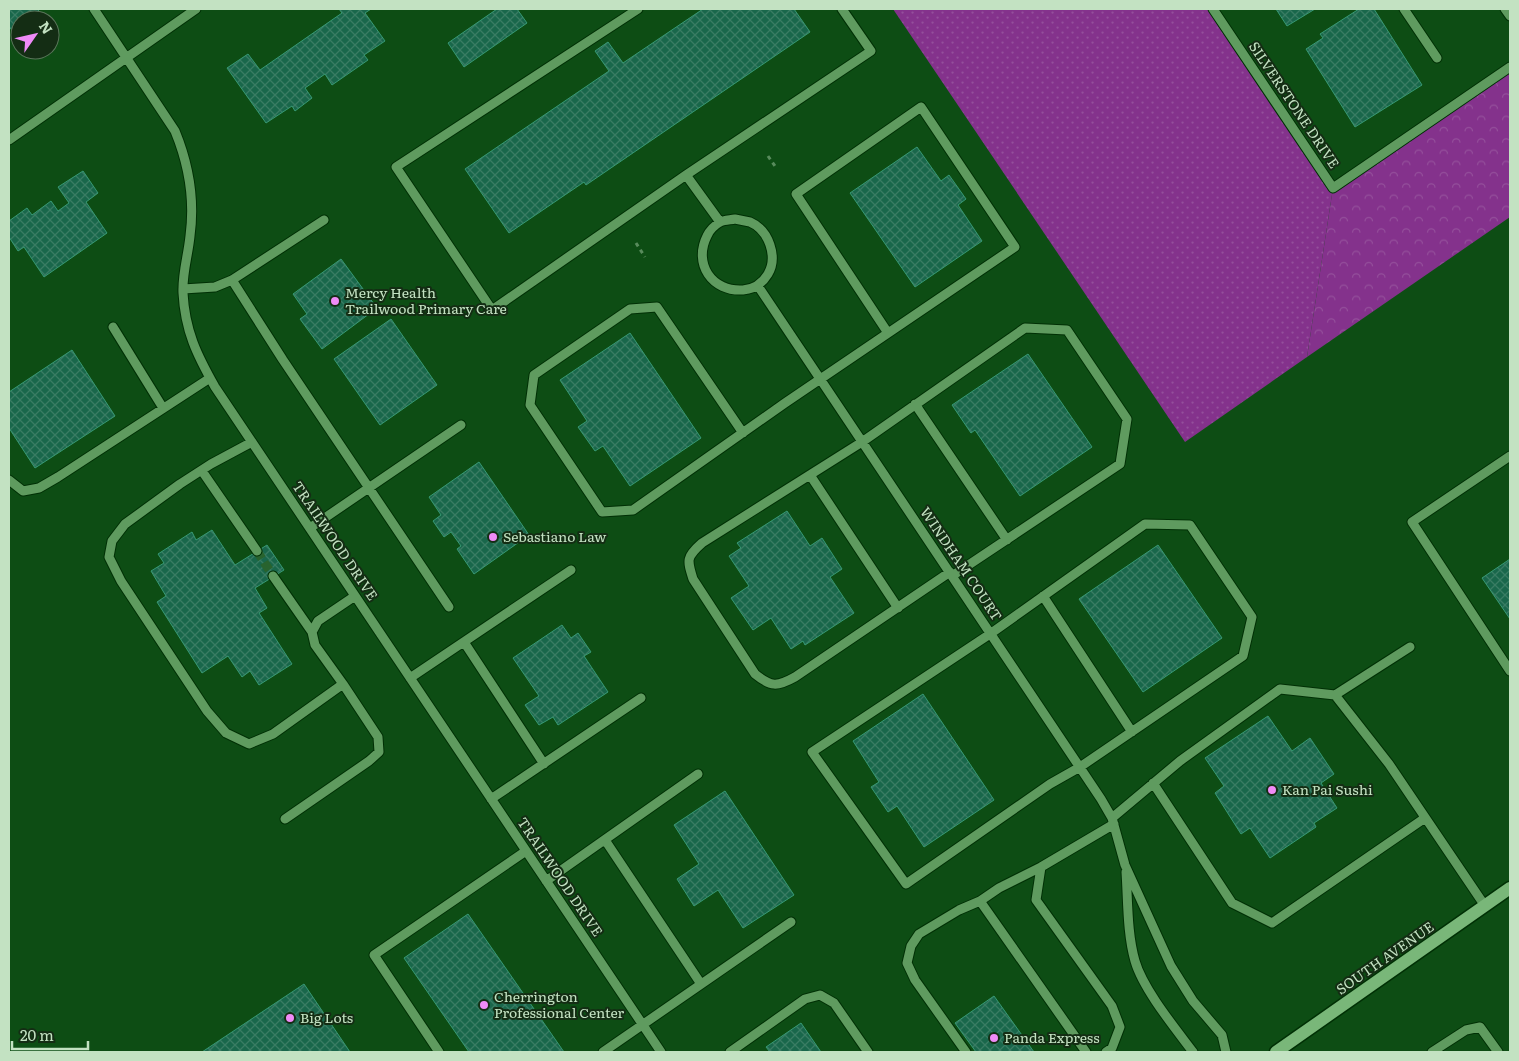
<svg xmlns="http://www.w3.org/2000/svg" width="1519" height="1061" font-family="Literata,serif">
<style>
.grass{fill:url(#grass-dots)}
.forest{fill:url(#forest-crowns)}
.building{fill:url(#building-cross-hatch);stroke:#379974}
.lines{fill:none;stroke-linecap:round;stroke-linejoin:round}
.minor-tunnel{stroke:#28632e;stroke-width:9;stroke-dasharray:9 4.5;stroke-linecap:butt}
.minor-casing{stroke:#003005;stroke-width:11}
.major-casing{stroke:#003005;stroke-width:15}
.path{stroke:#588b5c;stroke-width:3;stroke-dasharray:4 4;stroke-linecap:butt}
.minor{stroke:#5f9b5f;stroke-width:9}
.major{stroke:#79b779;stroke-width:12}
.poi-dot{fill:#ef8bf7;stroke:#142d14;stroke-width:2}
.labels{text-anchor:middle;stroke-width:4;stroke-linejoin:round;paint-order:stroke}
.street-label{font-size:14px;fill:#c3e2c2;stroke:#142d14}
.poi-label{font-size:14px;fill:#c3e2c2;stroke:#142d14;text-anchor:start}
</style>
<defs>
<pattern id="grass-dots" width="8" height="8" patternUnits="userSpaceOnUse" patternTransform="scale(1.25)"><rect width="8" height="8" fill="#84328c"/><path d="M2 2h.1M6 6h.1" fill="none" stroke="#944f9b" stroke-width="1.8" stroke-linecap="round"/></pattern>
<pattern id="forest-crowns" width="20" height="18" patternUnits="userSpaceOnUse" patternTransform="scale(1.25)"><rect width="20" height="18" fill="#84328c"/><path d="M2 6a3 3 0 1 1 6 0M12 15a3 3 0 1 1 6 0" fill="none" stroke="#944f9b"/></pattern>
<pattern id="building-cross-hatch" width="8" height="8" patternUnits="userSpaceOnUse" patternTransform="scale(1.25)"><rect width="8" height="8" fill="#19674b"/><path d="M0 0l8 8M0 8l8-8" fill="none" stroke="#397c63"/></pattern>
</defs>
<rect width="100%" height="100%" fill="#0d4d14"/>
<!-- grass -->
<path class="grass" d="M893 9H1213L1333 188 1307 357 1185 442Z"/>
<!-- forest -->
<path class="forest" d="M1510 67V217L1307 357 1333 188Z"/>
<!-- building -->
<path class="building" d="M9 9H37L41 13 31 20H20V27L13 32 9 26Z
M339 9H371L365 13 385 41 364 55 368 60 332 85 325 74 305 88 312 98 295 111 292 106 266 123 227 68 248 54 260 70 342 13Z
M497 9H517L527 23 464 67 448 43Z
M703 9H794L810 32 586 185 584 182 509 233 465 169 609 71 595 51 608 42 623 63Z
M1276 9H1315L1287 26Z
M1359 9H1374L1422 85 1355 127 1306 49 1323 38 1320 34Z
M917 147 941 181 949 175 966 199 958 205 982 241 915 287 850 193Z
M83 171 98 193 86 202 107 233 44 277 24 247 18 251 9 237V221L27 208 32 215 51 201 58 211 69 203 58 187Z
M341 259 377 308 322 349 300 319 307 314 293 294Z
M391 319 437 385 380 425 334 359Z
M630 333 701 438 630 486 603 446 595 451 578 427 587 421 560 380Z
M72 350 115 416 35 468 9 428V392Z
M1028 354 1092 447 1020 496 975 430 971 433 952 405Z
M479 462 529 535 474 574 457 549 461 546 451 532 444 537 433 521 441 515 429 497Z
M787 511 810 546 822 538 842 569 830 577 854 613 805 645 803 641 791 649 771 618 753 630 731 598 749 586 729 556 741 548 737 543Z
M212 530 235 565 267 545 284 570 255 588 267 608 259 613 292 664 259 685 250 671 242 677 228 656 202 673 157 602 166 596 151 571 164 563 158 554 192 532 196 540Z
M1158 545 1222 638 1143 692 1079 599Z
M1510 559V619L1482 578Z
M562 625 571 638 578 633 591 652 584 656 608 692 558 725 553 717 539 725 525 705 539 696 513 658Z
M923 694 994 800 924 847 897 806 888 812 871 787 879 782 853 741Z
M1268 716 1292 751 1310 738 1334 774 1321 783 1337 808 1314 823 1316 827 1270 858 1250 828 1241 834 1215 793 1224 786 1205 758Z
M725 791 794 895 743 928 718 890 694 906 677 879 699 864 674 825Z
M468 914 564 1052H469L404 958Z
M304 984 350 1052H202Z
M994 996 1034 1052H976L955 1023Z
M801 1023 821 1052H770L766 1047Z"/>
<g class="lines">
<!-- minor-tunnel -->
<path class="minor-tunnel" d="M257 551 273 576"/>
<!-- minor casing -->
<g class="minor-casing">
<path id="minor" d="M94 9 175 131C189 165 195 199 190 236 188 256 182 274 183 293 185 331 197 355 215 387L661 1052
M638 9 396 167 492 310 686 175 871 51 842 9
M1213 9 1333 188 1510 67
M1404 9 1437 58
M1505 9 1510 16
M9 140 196 9
M686 175 720 222
M735 219C740 220 745 221 750 222 769 230 778 257 768 274 762 284 754 289 743 290 712 292 693 264 707 236 709 231 715 225 720 222 724 220 730 220 735 219Z
M232 280 283 360 449 607
M758 286 1101 799 1112 818 1125 865 1171 966 1193 1001 1222 1035 1226 1052
M183 289 215 287 232 280 324 220
M113 327 163 408
M915 404 1007 540
M743 433 657 307 630 309 534 375 530 405 602 512 633 510 785 403 1015 247 921 107 796 194 888 333
M252 442 211 464 180 484 125 524 112 541 109 557 121 581 207 711 226 733 249 744 273 734 343 684 315 645 312 632 318 621 355 596
M1510 456 1412 522 1510 671
M202 471 257 551
M810 475 898 608
M9 480 23 491 39 488 58 477 210 378
M1145 524 1190 525 1252 617 1243 656 1080 767 1050 784 906 884 812 752 990 634Z
M310 528 461 425
M950 572 795 677C777 687 771 687 755 674L693 579C687 560 686 557 702 543L862 442 1025 328 1067 330 1127 419 1120 464 952 576
M273 576 312 632
M1043 596 1132 732
M464 642 544 764
M410 678 571 570
M1335 695 1410 647
M1153 783 1232 903 1272 923 1425 818
M491 799 641 698
M1112 818 1180 761 1280 689 1335 695 1389 764 1485 906
M285 819 369 761 379 752 378 737 343 684
M605 840 701 984
M1041 867 999 888 980 901 1086 1052
M1126 872C1128 901 1127 933 1135 961 1143 989 1175 1028 1193 1052
M546 881 698 774
M439 1052 374 955 526 851
M603 1052 791 922
M730 1052 805 999 820 995 834 1003 868 1052
M966 1052 915 980 907 963 911 946 919 934 959 910 980 901
M1106 1052 1112 1048 1120 1027 1112 1006 1036 900 1041 867 1114 824
M1432 1052 1466 1030 1480 1027 1498 1052"/>
</g>
<!-- major casing -->
<g class="major-casing">
<path id="major" d="M1276 1052 1510 888"/>
</g>
<!-- path -->
<path class="path" d="M768 156 775 166
M636 243 645 257"/>
<!-- minor -->
<use href="#minor" class="minor"/>
<!-- major -->
<use href="#major" class="major"/>
</g>
<!-- markers -->
<g class="poi-dot">
<circle cx="335" cy="301" r="5"/>
<circle cx="493" cy="537" r="5"/>
<circle cx="1272" cy="790" r="5"/>
<circle cx="484" cy="1005" r="5"/>
<circle cx="290" cy="1018" r="5"/>
<circle cx="994" cy="1038" r="5"/>
</g>
<g class="labels">
<!-- street labels -->
<g class="street-label">
<text transform="translate(1294 105) rotate(56)" y="5">SILVERSTONE DRIVE</text>
<text transform="translate(335 541) rotate(56)" y="5">TRAILWOOD DRIVE</text>
<text transform="translate(961 564) rotate(56)" y="5">WINDHAM COURT</text>
<text transform="translate(560 877) rotate(56)" y="5">TRAILWOOD DRIVE</text>
<text transform="translate(1385 958) rotate(-35)" y="5">SOUTH AVENUE</text>
</g>
<!-- poi labels -->
<g class="poi-label">
<text x="345" y="298">Mercy Health<tspan x="345" dy="16">Trailwood Primary Care</tspan></text>
<text x="503" y="542">Sebastiano Law</text>
<text x="1282" y="795">Kan Pai Sushi</text>
<text x="494" y="1002">Cherrington<tspan x="494" dy="16">Professional Center</tspan></text>
<text x="300" y="1023">Big Lots</text>
<text x="1004" y="1043">Panda Express</text>
</g>
</g>
<!-- border -->
<rect width="1519" height="1061" fill="none" stroke="#c3e2c2" stroke-width="20"/>
<!-- north arrow -->
<g transform="translate(35 35) rotate(56)"><circle r="24" fill="#142d14" stroke="#5a755a"/>
<path d="M0-4L9 19L0 12L-9 19Z" fill="#ef8bf7"/>
<text y="-8" font-size="14" font-weight="bold" text-anchor="middle" fill="#c3e2c2">N</text>
</g>
<!-- scale -->
<path d="M12 1041v8h76v-8" fill="none" stroke="#c3e2c2" stroke-width="2.5"/>
<text x="20" y="1041" font-size="15" fill="#c3e2c2" stroke="#142d14" stroke-width="4" paint-order="stroke">20 m</text>
</svg>
